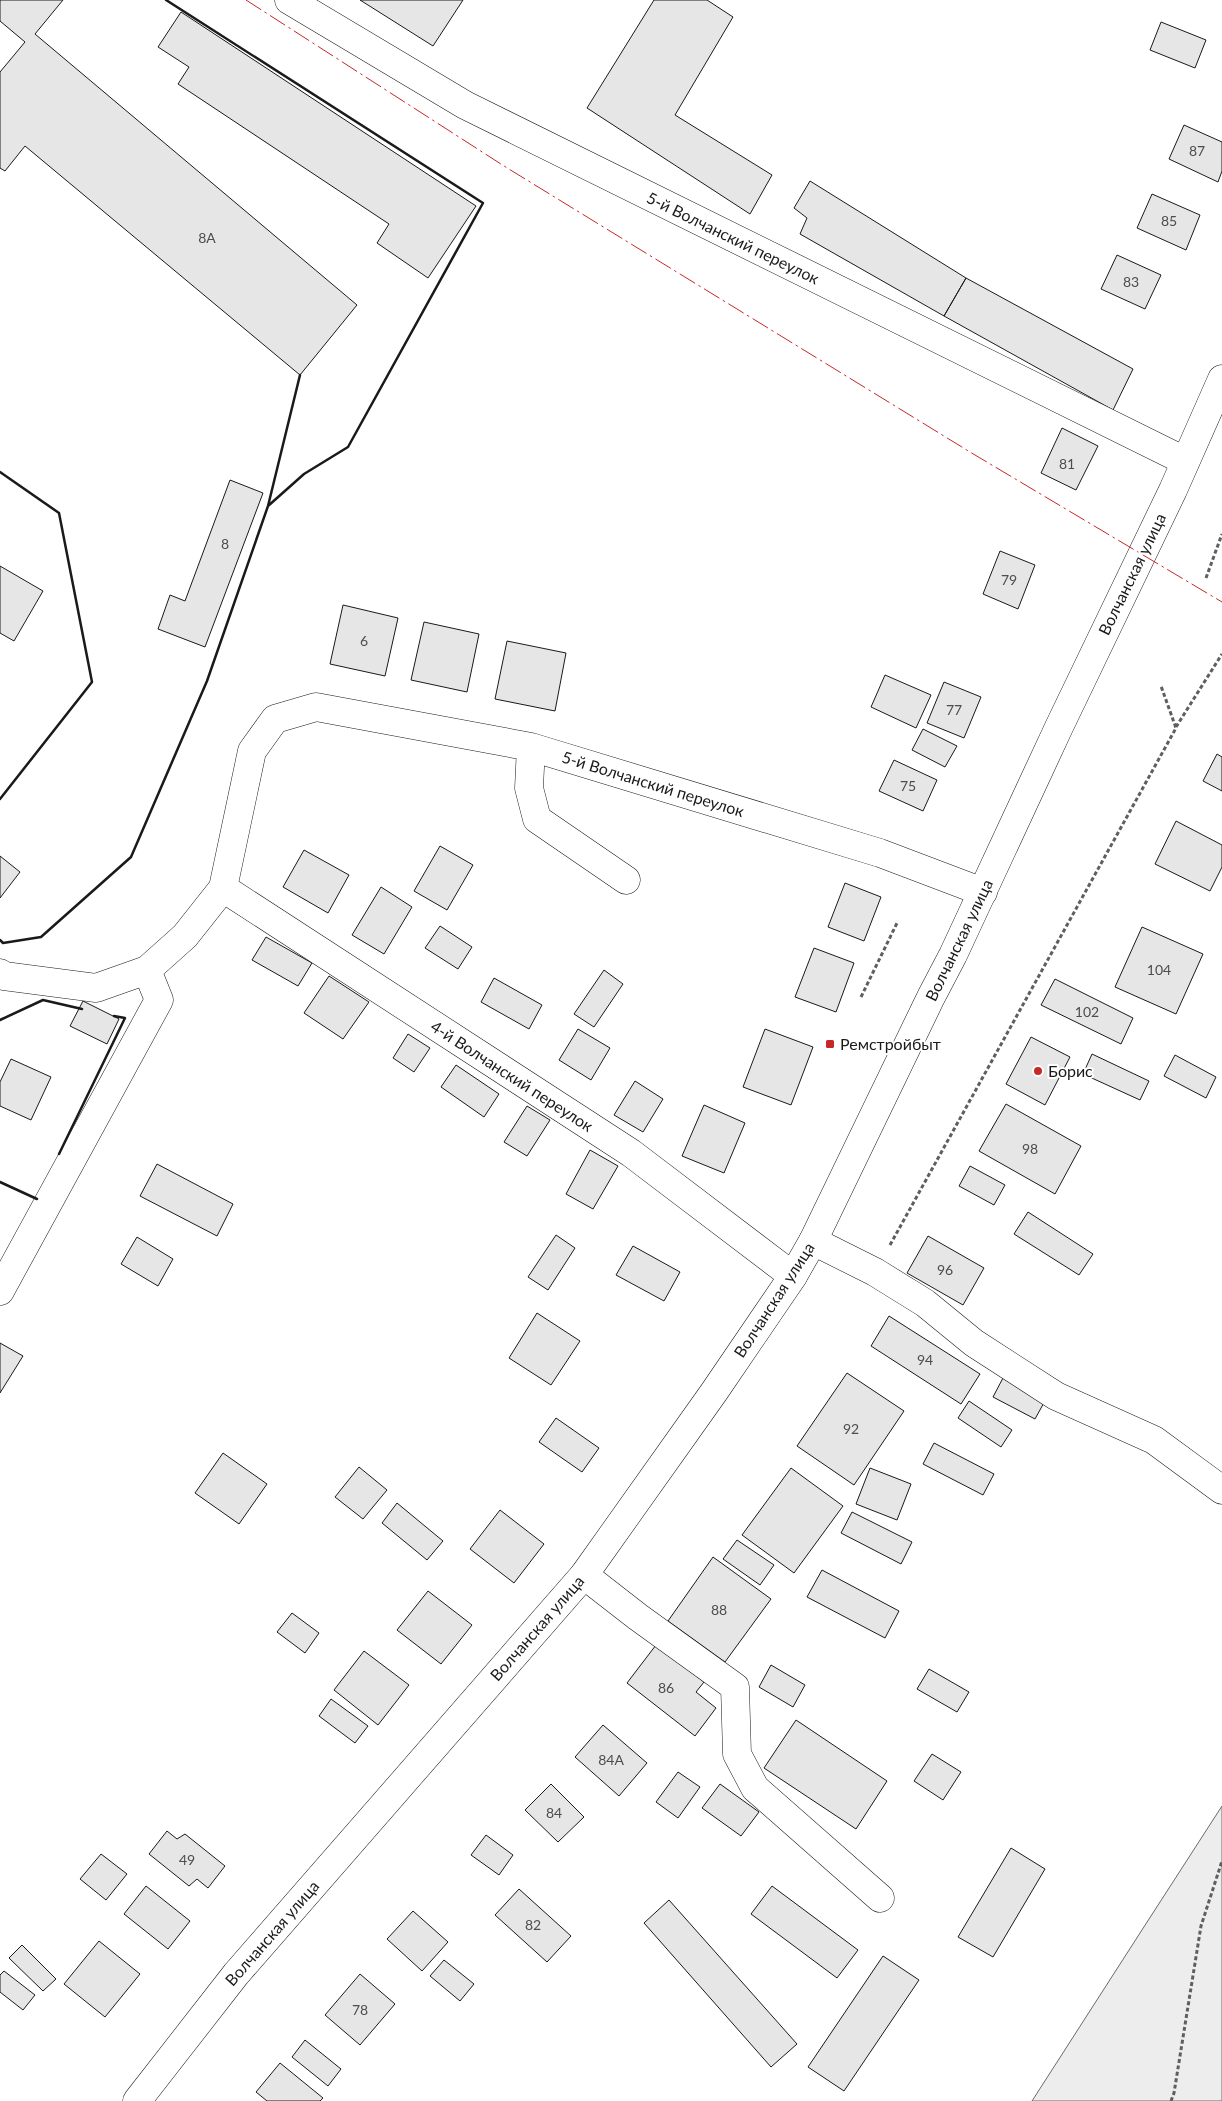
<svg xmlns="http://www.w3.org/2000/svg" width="1222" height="2101" font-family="Lato,sans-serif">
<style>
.built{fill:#ededed;stroke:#6a6a6a}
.building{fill:#e6e6e6;stroke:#1a1a1a}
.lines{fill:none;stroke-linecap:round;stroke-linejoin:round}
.minor-casing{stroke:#1a1a1a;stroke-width:29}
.major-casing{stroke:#1a1a1a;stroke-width:29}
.path{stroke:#5f5f5f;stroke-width:3;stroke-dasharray:4 2.5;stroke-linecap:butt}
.minor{stroke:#fff;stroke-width:28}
.major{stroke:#fff;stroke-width:28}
.wall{stroke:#1a1a1a;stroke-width:2.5}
.power{stroke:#c62828;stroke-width:1;stroke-dasharray:18 4 2.5 4;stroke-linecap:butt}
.poi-dot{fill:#c62828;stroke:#fff;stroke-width:2}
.labels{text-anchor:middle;stroke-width:4;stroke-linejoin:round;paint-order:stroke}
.number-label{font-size:14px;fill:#4d4d4d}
.street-label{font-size:16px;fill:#1a1a1a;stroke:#fff}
.poi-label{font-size:16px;fill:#1a1a1a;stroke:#fff;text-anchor:start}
</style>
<rect width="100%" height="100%" fill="#fff"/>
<!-- built -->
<path class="built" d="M1222 1806V2101H1032L1140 1933Z"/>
<!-- building -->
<path class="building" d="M0 0H63L35 34 357 305 300 375 25 146 5 171 0 168V72L25 42 0 21Z
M360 0H463L433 46Z
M654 0H707L733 17 675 115 772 175 750 214 587 108Z
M181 12 476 206 428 278 377 243 389 224 178 84 189 67 158 47Z
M1161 22 1206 40 1195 68 1150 50Z
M1184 125 1222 142V171L1218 182 1169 159Z
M810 181 966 278 944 316 800 234 807 218 794 208Z
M1152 194 1200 215 1186 250 1137 228Z
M1117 255 1161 275 1145 309 1101 289Z
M966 278 1133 369 1113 410 944 316Z
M1062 428 1098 446 1076 490 1041 473Z
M230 480 263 493 205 647 158 629 170 595 185 601Z
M1000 551 1035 565 1018 609 983 594Z
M0 566 43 591 14 641 0 633Z
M343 605 398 618 385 676 330 664Z
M424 622 479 634 467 692 411 680Z
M507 641 566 653 555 711 495 699Z
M885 675 931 695 916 728 871 707Z
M944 682 981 697 964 738 927 723Z
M923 729 957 746 945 767 912 750Z
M1217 754 1222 757V791L1203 781Z
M894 760 937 780 923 811 879 791Z
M1176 821 1222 845V867L1210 891 1155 864Z
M440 846 473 865 447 910 414 891Z
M304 850 349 875 328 913 283 887Z
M0 856 20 872 0 898Z
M845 883 881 897 864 941 828 927Z
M381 887 412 907 384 954 352 935Z
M440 926 472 947 458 969 425 948Z
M1142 927 1203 954 1176 1014 1115 987Z
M266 937 312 963 298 986 252 960Z
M814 948 854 963 836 1012 795 997Z
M604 970 623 984 594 1027 574 1014Z
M329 976 369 1002 343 1039 304 1013Z
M494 978 542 1005 529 1029 481 1002Z
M1055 979 1133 1018 1121 1044 1041 1005Z
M83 1001 119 1019 107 1044 70 1026Z
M578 1029 610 1048 591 1080 559 1060Z
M765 1029 813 1047 791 1105 743 1087Z
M408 1034 430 1048 414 1072 393 1058Z
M1031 1037 1070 1057 1045 1105 1006 1084Z
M1092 1054 1149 1081 1140 1100 1083 1074Z
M1175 1055 1216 1077 1206 1098 1164 1076Z
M11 1059 51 1077 31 1120 0 1106V1082Z
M456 1065 499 1094 484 1117 441 1087Z
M635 1081 663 1099 643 1132 614 1115Z
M1006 1104 1081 1146 1055 1194 979 1151Z
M704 1105 745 1123 724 1173 682 1156Z
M527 1106 550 1120 527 1156 504 1142Z
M590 1150 618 1166 593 1209 566 1194Z
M157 1164 233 1204 217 1236 140 1196Z
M970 1166 1005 1185 994 1205 959 1186Z
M1028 1212 1093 1254 1079 1275 1014 1234Z
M556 1235 575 1248 548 1290 528 1277Z
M928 1236 984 1268 963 1305 907 1273Z
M137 1237 173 1259 158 1286 121 1264Z
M633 1246 680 1272 664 1301 616 1275Z
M537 1313 580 1341 551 1385 509 1358Z
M889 1316 980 1374 961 1404 871 1346Z
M0 1343 23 1356 0 1393Z
M847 1373 904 1411 854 1485 797 1446Z
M1004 1376 1046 1399 1035 1419 993 1397Z
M969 1401 1012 1430 1001 1447 958 1418Z
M556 1418 599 1448 582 1472 539 1442Z
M934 1443 994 1474 983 1495 923 1464Z
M223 1453 267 1484 239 1524 195 1493Z
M359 1467 387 1490 363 1519 335 1497Z
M791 1468 843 1506 794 1573 742 1535Z
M870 1468 911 1484 897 1520 856 1504Z
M397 1503 443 1541 427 1560 382 1523Z
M500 1510 544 1544 514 1583 470 1549Z
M852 1512 912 1542 901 1564 841 1533Z
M737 1540 774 1565 760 1585 723 1559Z
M713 1557 771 1599 725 1662 668 1621Z
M822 1570 899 1611 885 1638 807 1597Z
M428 1591 472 1625 441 1664 397 1630Z
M292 1613 319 1633 305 1653 277 1632Z
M656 1645 704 1682 696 1692 716 1708 695 1736 627 1683Z
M364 1651 409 1685 378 1725 334 1690Z
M771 1665 805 1685 793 1707 759 1687Z
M929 1669 969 1692 957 1712 917 1689Z
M331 1699 368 1726 355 1743 319 1716Z
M796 1720 887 1781 856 1829 764 1768Z
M603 1725 647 1763 619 1796 575 1757Z
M932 1754 961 1772 943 1800 914 1781Z
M678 1772 700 1787 678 1818 656 1802Z
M551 1784 584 1817 558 1842 525 1810Z
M720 1784 759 1812 741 1836 702 1808Z
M167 1831 177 1839 185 1834 225 1866 208 1888 197 1879 189 1886 149 1854Z
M486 1835 513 1855 499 1875 471 1855Z
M1011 1848 1045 1869 993 1957 958 1937Z
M101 1854 127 1874 106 1900 80 1879Z
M146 1886 190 1921 168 1949 124 1914Z
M772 1886 858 1950 837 1978 751 1914Z
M519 1889 571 1936 547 1962 495 1915Z
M669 1900 797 2044 771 2067 644 1923Z
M413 1911 448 1942 422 1971 387 1939Z
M99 1941 140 1974 105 2017 64 1984Z
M22 1945 56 1979 43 1991 9 1958Z
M883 1956 919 1980 844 2091 808 2067Z
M444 1960 474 1984 460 2001 430 1976Z
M4 1971 35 1995 23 2010 0 1992V1975Z
M360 1974 395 2004 360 2045 325 2015Z
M305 2040 341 2069 328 2086 292 2057Z
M280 2063 323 2098 320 2101H267L256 2092Z"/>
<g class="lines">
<!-- minor casing -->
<g class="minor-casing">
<path id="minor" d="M289 0 465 105 1185 461
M531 747 529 788 537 819 626 880
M223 888 631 1153 793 1276
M0 973 4 976 96 988 147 970 185 936 223 888 252 751 275 719 316 707 531 747 880 853 983 892
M813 1241 875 1272 925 1303 974 1343 1056 1396 1154 1440 1222 1490
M0 1291 159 1000 147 970
M584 1575 638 1617 735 1687 737 1754 755 1788 880 1898"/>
</g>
<!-- major casing -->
<g class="major-casing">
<path id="major" d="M137 2101 236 1974 584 1575 714 1392 793 1276 813 1241 931 997 953 955 1059 727 1173 490 1222 379"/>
</g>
<!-- path -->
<path class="path" d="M1206 578 1222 534
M1176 727 1222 654
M861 997 898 921
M890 1245 1176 728 1161 686
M1171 2101 1174 2093 1201 1926 1222 1861"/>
<!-- minor -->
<use href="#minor" class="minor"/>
<!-- major -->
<use href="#major" class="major"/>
<!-- wall -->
<path class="wall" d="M0 472 59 513 92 682 0 799
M268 506 300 375
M0 940 3 943 41 937 131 857 207 681 268 506 304 474 348 447 483 203 166 0
M0 1020 43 1000 82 1009
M59 1154 125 1018 114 1016
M0 1182 37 1199"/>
<!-- power -->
<path class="power" d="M246 0 504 166 970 452 1222 602"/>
</g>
<!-- markers -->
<g class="poi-dot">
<rect x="825" y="1039" width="10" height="10" rx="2.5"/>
<circle cx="1038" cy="1071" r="5"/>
</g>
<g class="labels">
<!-- number labels -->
<g class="number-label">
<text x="1197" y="156">87</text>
<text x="1169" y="226">85</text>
<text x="207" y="243">8А</text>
<text x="1131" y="287">83</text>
<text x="1067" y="469">81</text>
<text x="225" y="549">8</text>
<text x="1009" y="585">79</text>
<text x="364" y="646">6</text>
<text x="954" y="715">77</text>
<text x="908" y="791">75</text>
<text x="1159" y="975">104</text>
<text x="1087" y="1017">102</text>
<text x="1030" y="1154">98</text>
<text x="945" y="1275">96</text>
<text x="925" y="1365">94</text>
<text x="851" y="1434">92</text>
<text x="719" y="1615">88</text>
<text x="666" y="1693">86</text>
<text x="611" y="1765">84А</text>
<text x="554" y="1818">84</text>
<text x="187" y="1865">49</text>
<text x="533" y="1930">82</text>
<text x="360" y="2015">78</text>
</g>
<!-- street labels -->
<g class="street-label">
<text transform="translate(733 238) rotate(26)" y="6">5-й Волчанский переулок</text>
<text transform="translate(1132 574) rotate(-64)" y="6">Волчанская улица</text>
<text transform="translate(653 784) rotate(17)" y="6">5-й Волчанский переулок</text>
<text transform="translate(959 940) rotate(-64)" y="6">Волчанская улица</text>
<text transform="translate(512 1076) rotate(33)" y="6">4-й Волчанский переулок</text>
<text transform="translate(774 1300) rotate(-57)" y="6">Волчанская улица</text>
<text transform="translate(537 1628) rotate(-49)" y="6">Волчанская улица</text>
<text transform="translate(272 1933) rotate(-49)" y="6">Волчанская улица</text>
</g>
<!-- poi labels -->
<g class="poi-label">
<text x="840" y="1050">Ремстройбыт</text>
<text x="1048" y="1077">Борис</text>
</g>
</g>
</svg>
